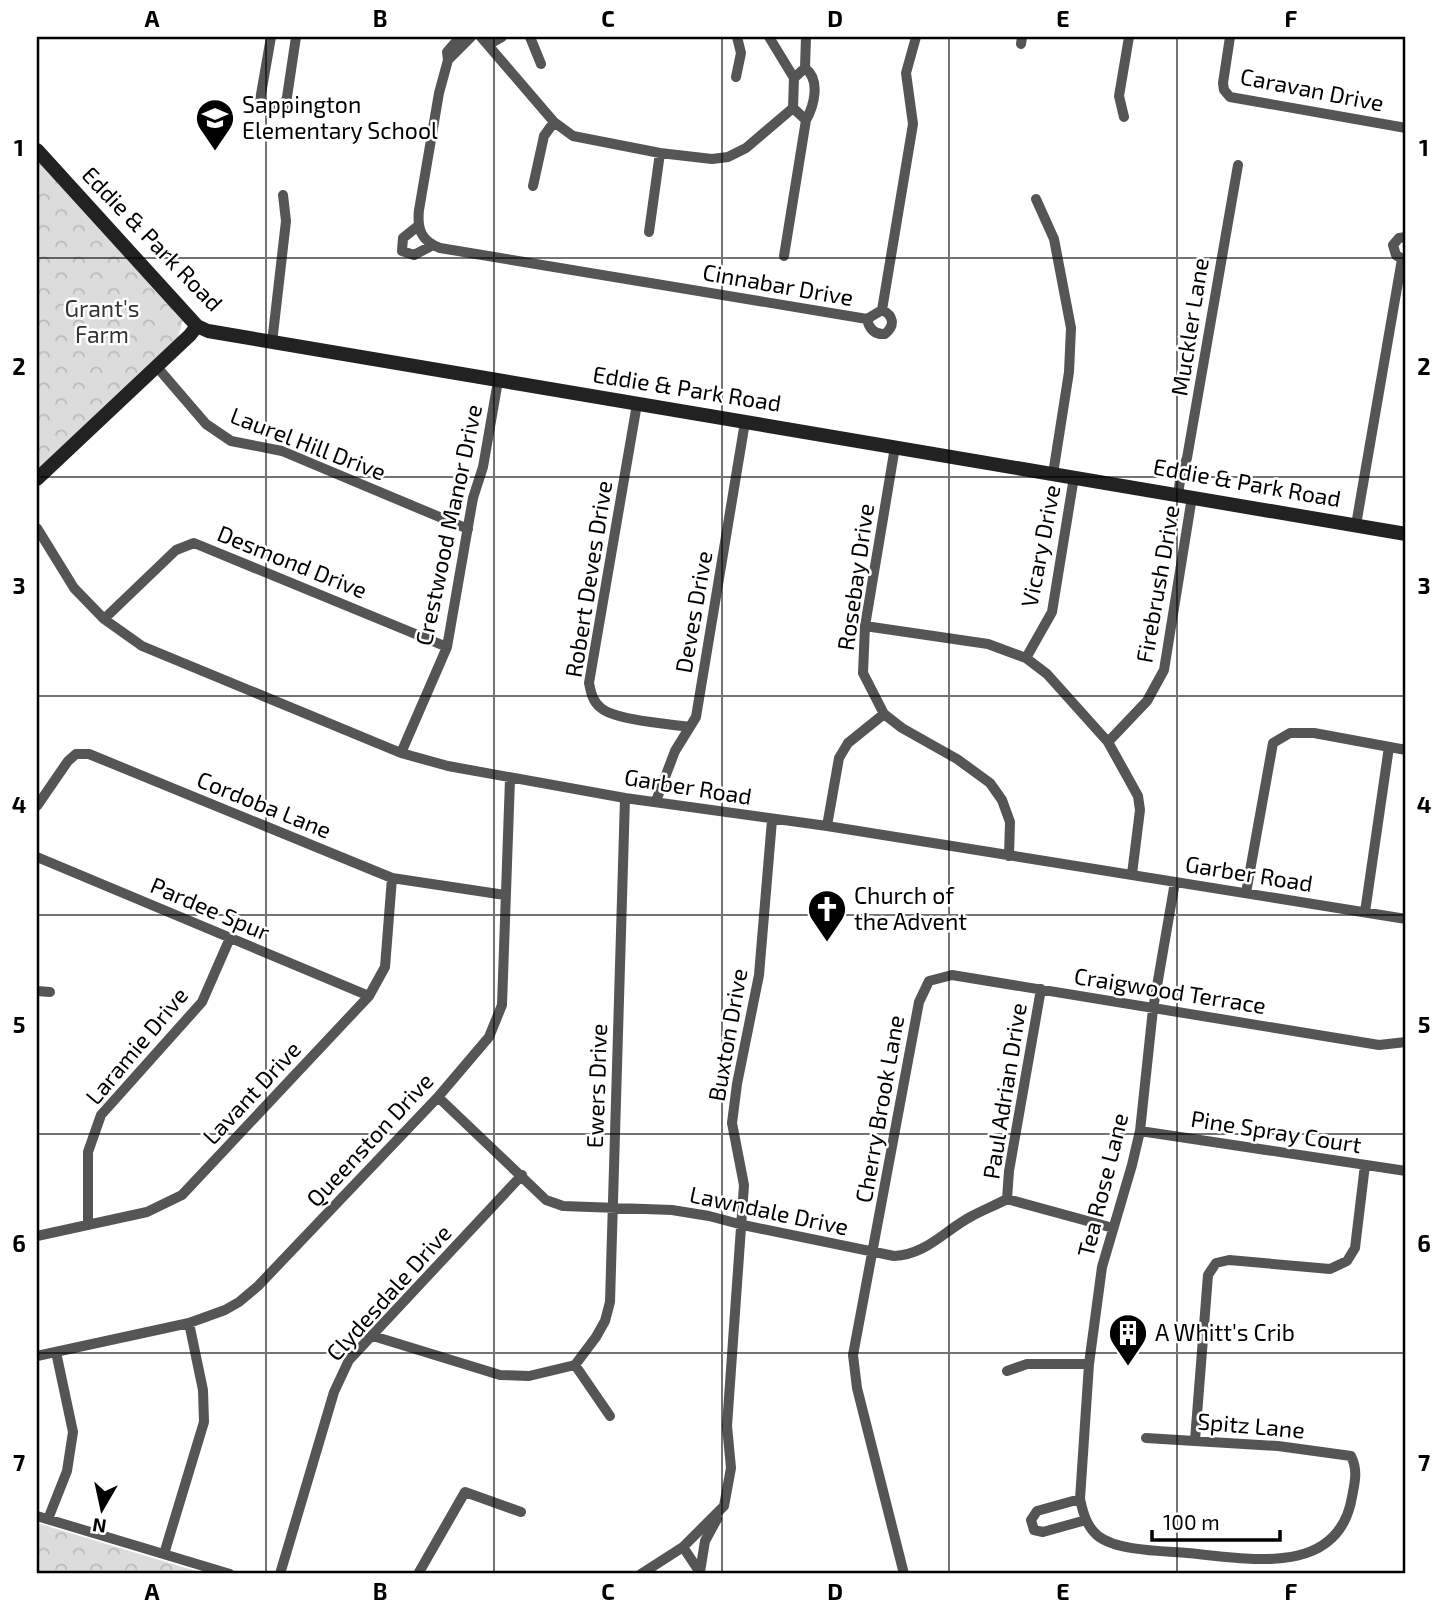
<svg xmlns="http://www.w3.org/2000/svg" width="1443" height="1611" font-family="'Exo 2',sans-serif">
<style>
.park{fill:url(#park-crowns)}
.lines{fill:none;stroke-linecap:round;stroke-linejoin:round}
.street{stroke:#555;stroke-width:10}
.secondary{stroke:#222;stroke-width:14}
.grid{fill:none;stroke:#000;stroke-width:2;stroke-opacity:0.55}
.labels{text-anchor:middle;stroke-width:5;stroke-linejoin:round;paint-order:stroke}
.street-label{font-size:23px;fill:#000;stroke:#fff}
.poi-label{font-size:23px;fill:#000;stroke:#fff;text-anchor:start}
.park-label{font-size:23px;fill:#333;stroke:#fff}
.neatline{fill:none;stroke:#000;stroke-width:2.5}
.grid-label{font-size:23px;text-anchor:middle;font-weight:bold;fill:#000}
</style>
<defs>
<pattern id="park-crowns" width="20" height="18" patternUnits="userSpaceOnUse" patternTransform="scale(1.75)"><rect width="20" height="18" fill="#dcdcdc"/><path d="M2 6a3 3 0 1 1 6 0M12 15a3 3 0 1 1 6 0" fill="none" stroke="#bbb"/></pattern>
</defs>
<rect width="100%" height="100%" fill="#fff"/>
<!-- park -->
<path class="park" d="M37 156 183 320 178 338 37 473Z
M37 1523 206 1574H37Z"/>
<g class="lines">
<!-- street -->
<path class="street" d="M271 37 260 100 262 105C269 107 277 107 285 105L287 97 296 37
M460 37 447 52 448 60 439 93 419 210C417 229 421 241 440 248L867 319 882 310 913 124 906 73 916 37
M481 37 554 122 573 136 660 153 712 159 728 157 746 148 793 108
M530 37 541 64
M769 37 794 78
M1230 37 1223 83 1224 90 1230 97 1406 128
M1021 44 1022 37
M488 45 502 37
M448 60 471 37
M805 68C821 80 814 106 806 120
M736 77 741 53 737 37
M1124 117 1119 96 1129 37
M533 186 544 136 554 122
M1036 199 1054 239 1071 328 1069 372 1053 474
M418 226 403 238 402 251 414 255 433 245
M649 232 660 153
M784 256 806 120 793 108 794 78 805 68 806 37
M1402 259 1396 255 1393 245 1399 238 1406 237
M867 319C869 329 875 335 885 334 896 325 893 315 882 310
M272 343 286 221 283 195
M157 367 206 424 231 441 282 451 468 529
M637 404 589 683C591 693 593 702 601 708 615 720 669 724 690 727
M895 447 865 626 863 673 884 714 902 728 957 759 990 783 1002 800 1010 822 1009 856
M1178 495 1181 474 1187 458 1238 165
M1356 525 1402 259
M37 528 74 588 104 619 142 646 401 753 448 766 625 798 827 826 1406 919
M104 619 176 550 194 543 447 647
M865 626 988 644 1026 658 1047 674 1108 742 1138 796 1140 810 1132 874
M1026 658 1052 612 1074 477
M1108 742 1147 701 1164 670 1192 497
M401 753 447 647 473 498 483 467 498 381
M656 801 675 751 696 717 745 422
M37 806 68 761 76 754H89L392 878 505 895
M827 826 839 758 848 743 884 714
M37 857 369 996
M1246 893 1273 743 1290 733H1314L1406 750
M1365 912 1389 747
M37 991 50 992
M438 1097 546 1200 563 1206 672 1210 709 1216 743 1225 894 1256C926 1255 945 1230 972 1216 983 1210 996 1205 1007 1199L1113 1228
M1140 1131 1406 1171
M1007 1199 1009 1171 1041 989
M88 1224V1152L101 1115 202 1002 230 938
M37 1236 147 1212 182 1195 369 996 385 967 392 878
M373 1336 500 1375 529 1376 575 1365 596 1337 605 1321 610 1302 625 798
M37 1356 189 1323 225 1310 239 1302 258 1286 438 1097 489 1037 502 1005 510 779
M575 1365 610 1416
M1007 1371 1027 1364H1089
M1146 1438 1278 1446 1351 1456C1358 1470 1355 1482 1352 1497 1338 1579 1246 1558 1187 1553 1163 1551 1117 1551 1098 1536 1087 1527 1083 1513 1080 1499L1089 1364 1102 1267 1132 1165 1140 1131 1153 1009 1175 882
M1195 1440 1208 1275 1216 1263 1229 1260 1330 1269 1347 1261 1355 1248 1365 1165
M1080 1499 1037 1511 1031 1520 1034 1530 1043 1532 1086 1520
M37 1516 230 1574
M48 1519 67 1471 73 1432 56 1352
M683 1547 701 1574
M164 1554 204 1422 203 1390 189 1323
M700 1572 705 1541 717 1519
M280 1574 334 1392 349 1360 522 1175
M418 1574 465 1492 521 1512
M641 1574 683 1547 724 1506 731 1468 727 1426 744 1185 732 1123 737 1084 759 975 772 820
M904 1574 857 1388 853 1355 919 1002 929 981 952 975 1379 1045 1406 1042"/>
<!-- secondary -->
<path class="secondary" d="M37 150 197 326 208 331 1406 534
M37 479 190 335 197 326"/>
</g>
<!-- grid -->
<path class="grid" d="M266 37V1574M494 37V1574M722 37V1574M949 37V1574M1177 37V1574M37 258H1406M37 477H1406M37 696H1406M37 915H1406M37 1134H1406M37 1353H1406"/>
<!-- icons -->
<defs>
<g id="school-pin" transform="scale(2.0125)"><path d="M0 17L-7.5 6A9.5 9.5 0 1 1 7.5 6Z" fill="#000" stroke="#fff"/><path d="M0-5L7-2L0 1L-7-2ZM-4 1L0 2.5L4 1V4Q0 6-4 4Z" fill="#fff"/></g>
<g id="church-pin" transform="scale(2.0125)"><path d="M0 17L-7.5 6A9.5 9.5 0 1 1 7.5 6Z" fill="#000" stroke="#fff"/><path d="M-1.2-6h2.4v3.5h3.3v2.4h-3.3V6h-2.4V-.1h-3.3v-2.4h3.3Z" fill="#fff"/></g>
<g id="building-pin" transform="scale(2.0125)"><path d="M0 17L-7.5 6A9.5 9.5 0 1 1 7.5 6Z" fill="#000" stroke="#fff"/><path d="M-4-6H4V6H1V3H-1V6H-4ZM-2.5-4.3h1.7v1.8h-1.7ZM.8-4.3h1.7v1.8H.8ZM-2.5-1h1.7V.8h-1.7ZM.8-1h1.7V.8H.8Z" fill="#fff"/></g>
</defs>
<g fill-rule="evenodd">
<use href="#school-pin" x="215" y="118"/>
<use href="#church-pin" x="827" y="909"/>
<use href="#building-pin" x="1128" y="1333"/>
</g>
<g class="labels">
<!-- street labels -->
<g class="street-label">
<text transform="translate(1312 90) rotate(11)" y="8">Caravan Drive</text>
<text transform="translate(152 239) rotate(46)" y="8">Eddie &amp; Park Road</text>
<text transform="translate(778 285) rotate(10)" y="8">Cinnabar Drive</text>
<text transform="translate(1190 327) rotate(-81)" y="8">Muckler Lane</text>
<text transform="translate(687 389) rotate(9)" y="8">Eddie &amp; Park Road</text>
<text transform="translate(308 444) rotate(21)" y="8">Laurel Hill Drive</text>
<text transform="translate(1247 483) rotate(10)" y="8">Eddie &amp; Park Road</text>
<text transform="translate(449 525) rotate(-78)" y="8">Crestwood Manor Drive</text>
<text transform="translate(1041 546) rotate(-79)" y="8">Vicary Drive</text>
<text transform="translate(292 562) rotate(22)" y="8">Desmond Drive</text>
<text transform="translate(856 577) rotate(-82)" y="8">Rosebay Drive</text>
<text transform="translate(589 579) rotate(-81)" y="8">Robert Deves Drive</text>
<text transform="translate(1158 584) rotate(-80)" y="8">Firebrush Drive</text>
<text transform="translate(694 612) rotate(-80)" y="8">Deves Drive</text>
<text transform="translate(688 787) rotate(9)" y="8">Garber Road</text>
<text transform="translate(264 805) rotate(22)" y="8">Cordoba Lane</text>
<text transform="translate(1249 874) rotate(9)" y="8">Garber Road</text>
<text transform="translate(210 909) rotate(23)" y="8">Pardee Spur</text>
<text transform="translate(1170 991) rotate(9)" y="8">Craigwood Terrace</text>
<text transform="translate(728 1035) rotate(-80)" y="8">Buxton Drive</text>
<text transform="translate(137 1046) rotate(-50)" y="8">Laramie Drive</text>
<text transform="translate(597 1086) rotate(-88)" y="8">Ewers Drive</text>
<text transform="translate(1005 1091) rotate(-81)" y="8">Paul Adrian Drive</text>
<text transform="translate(252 1093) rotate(-47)" y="8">Lavant Drive</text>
<text transform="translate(880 1109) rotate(-80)" y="8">Cherry Brook Lane</text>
<text transform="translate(1276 1132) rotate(9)" y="8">Pine Spray Court</text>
<text transform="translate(370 1140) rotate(-47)" y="8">Queenston Drive</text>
<text transform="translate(1103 1185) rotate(-76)" y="8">Tea Rose Lane</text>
<text transform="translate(769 1211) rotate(12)" y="8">Lawndale Drive</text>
<text transform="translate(389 1293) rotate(-48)" y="8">Clydesdale Drive</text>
<text transform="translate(1251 1426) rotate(5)" y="8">Spitz Lane</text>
</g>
<!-- poi labels -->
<g class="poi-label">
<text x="242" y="113">Sappington<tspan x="242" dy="26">Elementary School</tspan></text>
<text x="854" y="904">Church of<tspan x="854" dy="26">the Advent</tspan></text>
<text x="1155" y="1341">A Whitt's Crib</text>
</g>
<!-- park labels -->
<g class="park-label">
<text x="102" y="317">Grant's<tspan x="102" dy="26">Farm</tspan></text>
</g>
</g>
<!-- border -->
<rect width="1443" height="1611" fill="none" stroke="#ffffff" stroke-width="77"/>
<!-- north arrow -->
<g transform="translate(102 1509) rotate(189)" stroke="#ffffff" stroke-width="5" paint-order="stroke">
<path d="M0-5L12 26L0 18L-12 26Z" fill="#000000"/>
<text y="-10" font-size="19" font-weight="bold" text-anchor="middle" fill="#000000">N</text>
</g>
<!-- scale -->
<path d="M1152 1530v10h128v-10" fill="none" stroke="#000000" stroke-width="3.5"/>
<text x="1163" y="1530" font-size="21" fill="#000000" stroke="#ffffff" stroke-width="5" paint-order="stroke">100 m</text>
<rect x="38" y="38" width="1366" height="1534" class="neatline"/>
<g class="grid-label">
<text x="152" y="27">A</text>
<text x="380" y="27">B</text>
<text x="608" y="27">C</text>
<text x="835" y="27">D</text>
<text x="1063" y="27">E</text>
<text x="1291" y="27">F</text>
<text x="19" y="156">1</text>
<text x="1424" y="156">1</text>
<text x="19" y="375">2</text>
<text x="1424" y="375">2</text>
<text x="19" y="594">3</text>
<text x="1424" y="594">3</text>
<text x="19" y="813">4</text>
<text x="1424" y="813">4</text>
<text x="19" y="1033">5</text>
<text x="1424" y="1033">5</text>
<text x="19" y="1252">6</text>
<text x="1424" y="1252">6</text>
<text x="19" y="1471">7</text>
<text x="1424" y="1471">7</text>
<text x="152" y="1600">A</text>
<text x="380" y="1600">B</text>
<text x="608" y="1600">C</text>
<text x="835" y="1600">D</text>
<text x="1063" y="1600">E</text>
<text x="1291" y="1600">F</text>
</g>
</svg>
